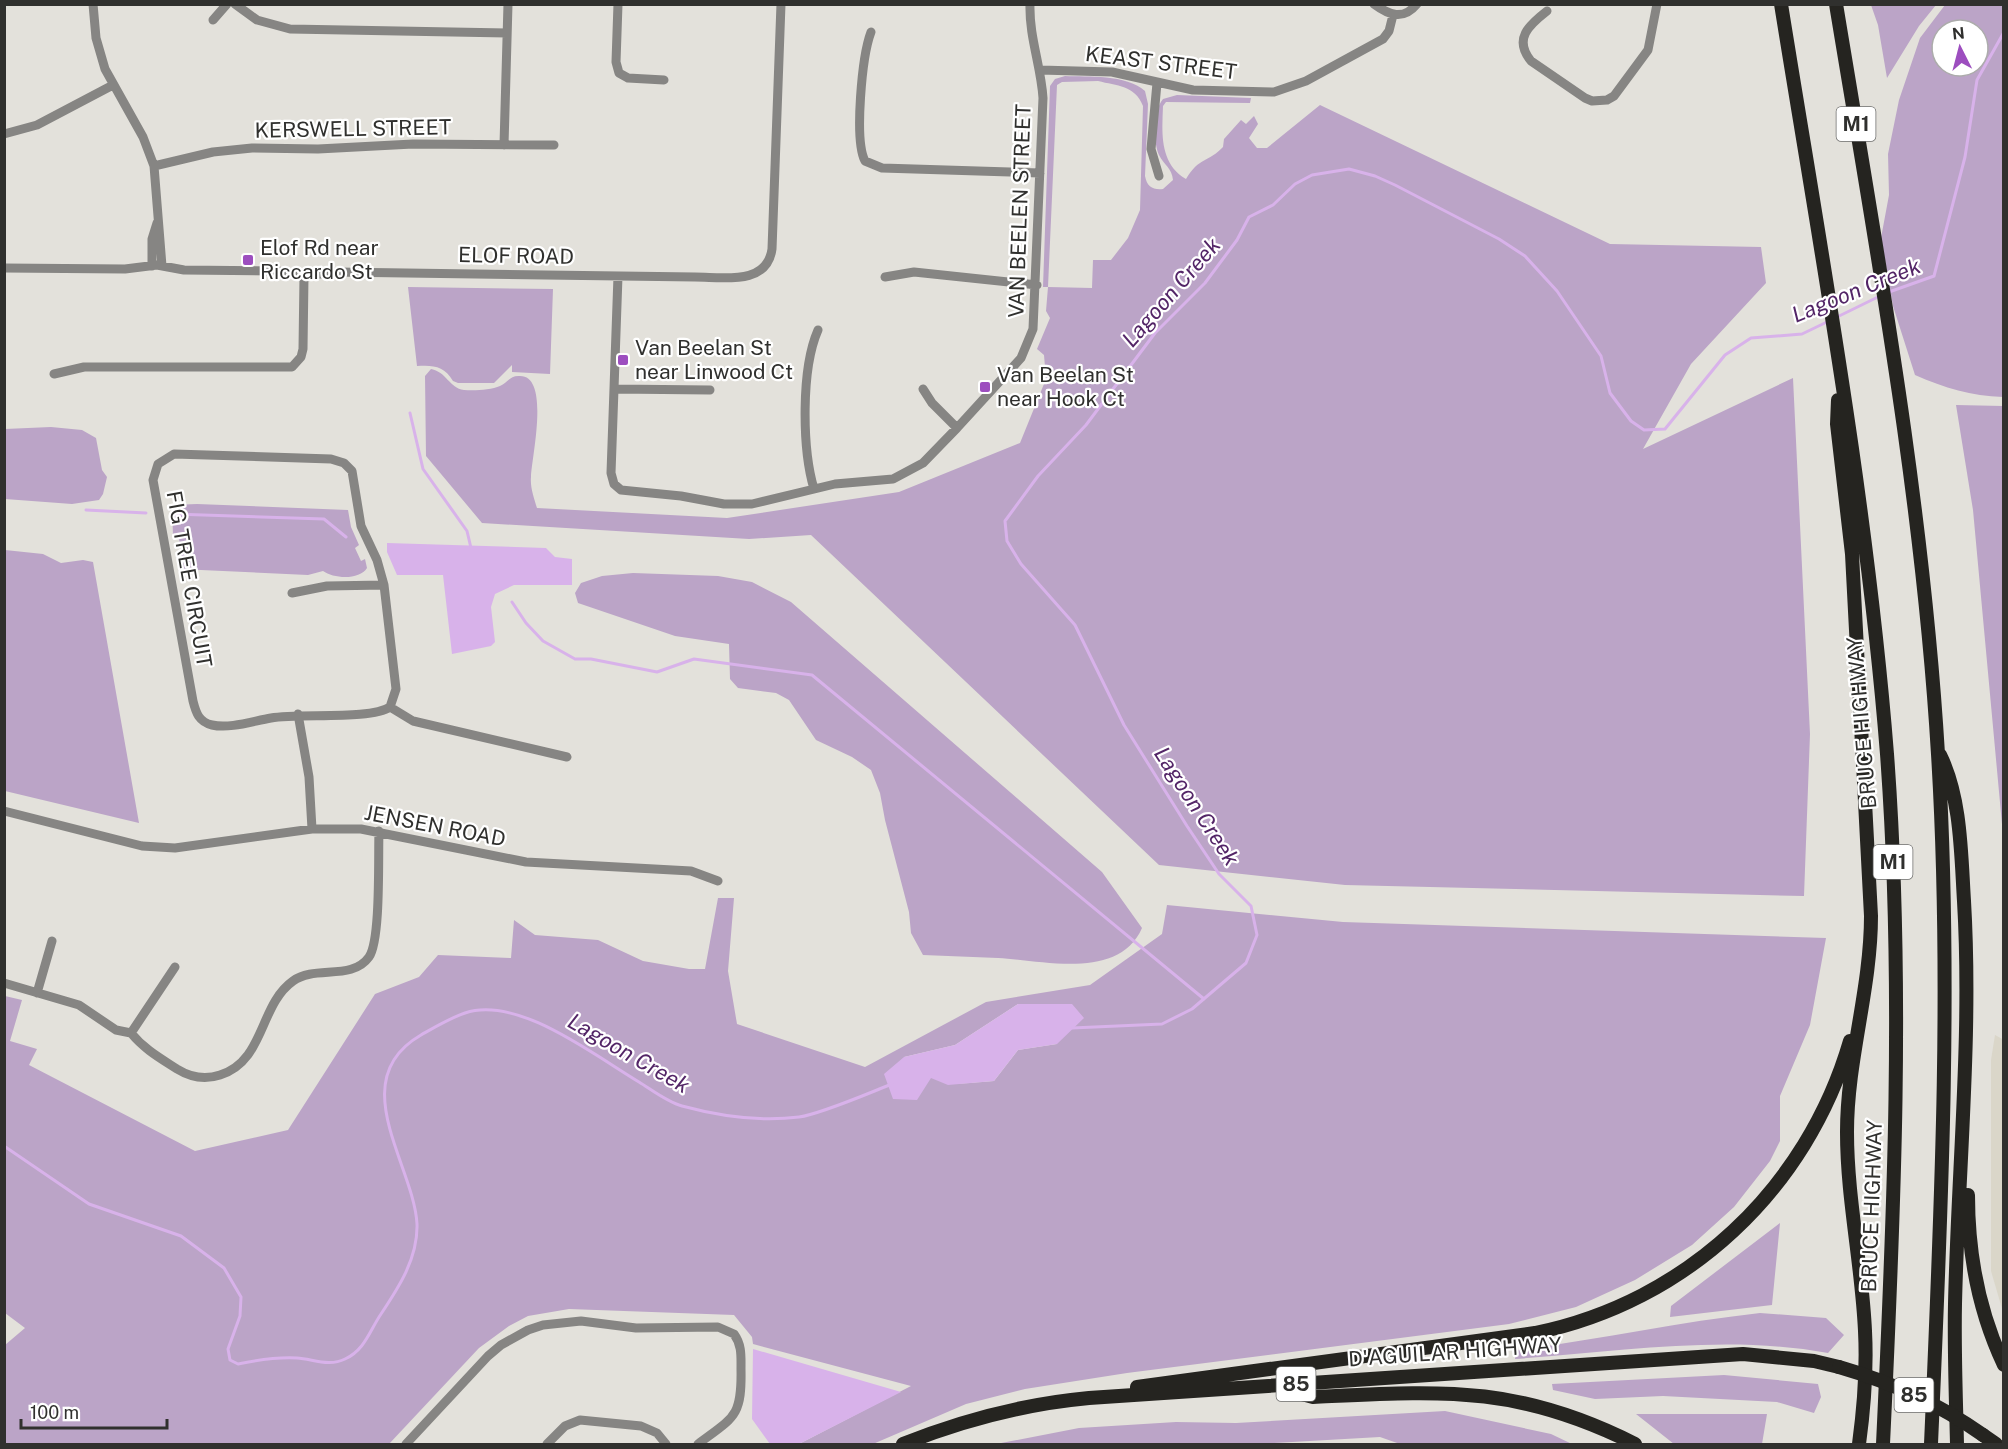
<svg xmlns="http://www.w3.org/2000/svg" width="2008" height="1449" font-family="'Public Sans',sans-serif">
<style>
.built{fill:#dad6c9}
.green{fill:#bba4c7;fill-rule:evenodd}
.water{fill:#d8b2ea}
.lines{fill:none;stroke-linecap:round;stroke-linejoin:round}
.stream{stroke:#d8b2ea;stroke-width:3}
.minor{stroke:#868583;stroke-width:9}
.highway{stroke:#252420;stroke-width:14}
.highway-bridge{stroke:#252420;stroke-width:14}
.poi-dot{fill:#9d4ebf;stroke:#fff;stroke-width:2}
.labels{text-anchor:middle;stroke-width:4.5;stroke-linejoin:round;paint-order:stroke}
.shield{fill:#fff;stroke:#6e6e6d;stroke-width:1.5}
.shield-label{font-size:20px;font-weight:bold;fill:#30302e}
.street-label{font-size:21px;fill:#30302e;stroke:#fff}
.poi-label{font-size:21px;fill:#30302e;stroke:#fff;text-anchor:start}
.water-label{font-size:22px;font-style:italic;fill:#532567;stroke:#fff}
</style>
<rect width="100%" height="100%" fill="#e3e1db"/>
<!-- built -->
<path class="built" d="M1995 1035 2004 1040 2003 1312 1991 1271V1060Z"/>
<!-- green -->
<path class="green" d="M1871 5H1936L1919 26 1887 78 1878 25Z
M1945 5H2003V397C1971 396 1945 388 1915 375L1893 306 1881 238 1889 195 1888 154 1899 100 1920 38ZM1942 30H1978V66H1942Z
M1065 76C1088 77 1126 74 1145 91L1148 104 1145 176C1147 187 1153 190 1163 189L1173 180C1172 168 1164 165 1159 155 1153 142 1153 111 1163 99L1177 95 1251 98 1250 103 1166 102 1163 106C1162 132 1159 163 1186 179 1199 157 1209 162 1223 147L1224 139 1241 120 1246 124 1254 116 1258 124 1249 138 1257 148H1267L1320 105 1610 244 1761 247 1766 283 1691 364 1643 449 1793 378 1810 734 1804 896 1345 885 1159 865 811 535 749 539 482 523 426 456 425 376 431 369C447 372 449 388 464 390 474 391 491 390 500 386 507 383 510 375 520 376 551 376 531 460 531 477 530 487 534 498 537 508L727 518 899 492 1020 443 1046 379 1044 355 1037 349 1050 318 1046 311 1048 287H1043L1050 86 1055 79ZM1098 81C1117 86 1135 85 1143 106L1140 210 1128 238 1111 260H1093L1092 288 1048 287 1057 85 1062 82Z
M408 287 553 289 550 374 512 372V365L494 383H458L453 381C444 366 434 365 417 366Z
M1956 405 2003 406V835L1973 510Z
M51 427 82 430 96 438 102 470 107 477 103 494 99 500 72 504 5 499V429Z
M197 504 348 510 351 527 359 545 355 548 361 561 365 559 367 568C360 580 334 579 323 571L308 575 179 569 181 547 178 536H173L172 505Z
M5 550 43 554 61 563 83 560 93 562 139 823 5 791Z
M633 573 718 576 752 582 791 602 1102 872 1142 928C1119 981 1042 960 998 958 973 957 948 956 923 955L911 933 909 912 885 820 880 793 871 770 852 757 816 740 789 700 776 693 738 688 730 679 729 644 675 636 578 603 575 593 581 583 602 576Z
M718 898H734L728 971 737 1024 865 1067 986 1002 1090 985 1162 934 1167 905 1343 922 1826 938 1810 1025 1780 1096V1141L1770 1161 1734 1207 1692 1245 1635 1280 1576 1307 1509 1324 1127 1373 1025 1389 966 1404 873 1444H799L911 1386 753 1344 752 1337 734 1315 569 1309 528 1316 509 1326 479 1348 389 1444H5V1345L25 1328 5 1313V996L22 1000 10 1041 37 1049 29 1065 195 1151 288 1130 375 994 419 977 438 955 511 958 514 920 535 935 598 940 643 961 689 969H705ZM1018 1004 1057 1044 1018 1050 994 1081C944 1085 944 1088 904 1057L955 1045Z
M1780 1223 1772 1305 1670 1317 1671 1306Z
M1760 1313 1826 1318 1844 1335 1828 1353C1725 1334 1618 1352 1515 1359L1516 1350C1598 1340 1678 1322 1760 1313Z
M1724 1375 1818 1384 1821 1397 1814 1413 1777 1402 1663 1396 1595 1399 1553 1390 1552 1384Z
M1445 1411 1551 1434 1572 1444H1400L1380 1437 1259 1444H996L1079 1428 1176 1422 1236 1423Z
M1636 1414H1767L1762 1444H1674Z"/>
<!-- water -->
<path class="water" d="M387 543 546 548 555 557 572 559V585H514L495 594 491 607 495 642 491 646 452 654 443 575H397L387 552Z
M1018 1004H1072L1084 1018 1057 1044 1018 1050 994 1081 948 1085 931 1078 917 1100 893 1099 884 1074 904 1057 955 1045Z
M753 1349 901 1392 799 1444H770L752 1419Z"/>
<g class="lines">
<!-- stream -->
<path class="stream" d="M1889 292 1934 276 1965 157 1977 80 2004 32
M1835 318 1880 296
M410 413 423 469 467 531 471 548
M86 510 146 513
M173 514 324 519 346 537
M512 602 526 623 543 641 575 659H591L657 672 694 659 812 675 1204 999
M1072 1028 1162 1024 1192 1009 1246 963 1257 935 1251 906 1219 874 1187 826 1124 725 1075 625 1021 564 1007 541 1005 521 1038 476 1086 425 1155 333 1205 283 1237 240 1249 217 1273 205 1295 184 1312 175 1349 169 1375 176 1395 185 1499 239 1525 256 1557 291 1601 356 1610 393 1631 421 1644 430 1665 429 1725 355 1751 338 1802 334 1829 321
M4 1146 89 1204 181 1236 224 1268 241 1297 240 1316 228 1349 230 1360 238 1364C257 1360 278 1357 297 1358 313 1359 329 1367 345 1359 365 1350 370 1330 381 1314 399 1287 418 1258 417 1224 414 1165 343 1080 421 1035 435 1027 450 1018 465 1013 518 995 595 1056 639 1082 652 1090 667 1102 682 1106 719 1116 760 1122 799 1117 821 1114 869 1093 892 1084"/>
<!-- minor -->
<path class="minor" d="M93 4 96 38 105 69 143 137 154 166 162 266
M235 4 257 20 290 29 507 33
M618 4 616 62 619 73 628 78 664 80
M1374 4C1389 15 1403 21 1417 4
M1547 11C1529 25 1513 39 1531 61L1585 98 1592 101 1607 100 1614 96 1648 50 1657 4
M213 20 227 4
M871 32C862 56 854 140 865 161L882 168 1040 173
M1040 70 1112 72 1193 90 1274 92 1306 81 1383 39 1389 31 1393 15
M1157 83 1151 149 1159 176
M4 134 37 125 113 85
M504 145 508 4
M154 166 213 152 252 148 318 149 413 144 554 145
M152 266V239L157 223
M4 268 125 269 157 265 184 270 278 271 304 276 337 272 695 277C723 277 767 286 772 249L781 4
M618 276 611 473 614 484 621 490 681 496 724 504H752L835 484 893 479 923 463 957 428 1021 358 1033 329 1043 98C1041 66 1029 37 1030 4
M885 277 914 272 1037 285
M54 374 84 367H292L301 357 303 349 304 276
M615 389 710 390
M923 389 932 403 957 428
M174 454 331 459 344 463 352 471 361 526 377 560 384 585 396 689 390 707C371 720 300 713 271 718 253 721 230 729 212 725 199 722 196 713 193 701L153 480 158 464Z
M814 489C802 448 801 369 818 330
M292 593 327 586 384 585
M390 707 413 721 567 757
M298 714 309 777 312 829
M4 811 142 846 175 848 312 829H361L526 862 691 871 718 881
M4 983 79 1005 116 1030 131 1033C144 1049 160 1058 177 1069 190 1077 205 1080 220 1075 265 1061 259 1005 293 981 315 965 352 981 369 957 381 940 378 856 379 831
M37 993 52 941
M131 1033 175 967
M406 1444 488 1356 501 1345 528 1330 543 1325 581 1321 636 1328 718 1327 734 1334C742 1345 741 1356 741 1369 742 1417 734 1417 698 1444
M547 1444 565 1426 580 1420 641 1426 657 1433 666 1444"/>
<!-- highway -->
<path class="highway" d="M1781 4C1821 253 1867 502 1887 754 1904 984 1894 1214 1883 1444
M1836 4C1877 253 1923 502 1938 754 1952 984 1941 1214 1931 1444
M1838 400 1837 424 1852 554 1871 916C1871 989 1847 1059 1847 1132 1847 1199 1862 1264 1865 1331 1867 1369 1864 1407 1859 1444
M1940 755C1961 797 1961 853 1964 901 1972 1036 1958 1169 1955 1304 1954 1351 1956 1398 1957 1444
M1968 1195C1968 1253 1979 1312 2004 1365
M1137 1387 1535 1333C1687 1302 1807 1189 1850 1041
M1298 1393 1313 1397C1441 1391 1516 1384 1635 1444
M1983 1435 1996 1444
M903 1444C963 1420 1024 1404 1089 1398L1743 1354 1814 1361 1839 1367"/>
<!-- highway-bridge -->
<path class="highway-bridge" d="M1839 1367C1891 1382 1939 1404 1983 1435"/>
</g>
<!-- markers -->
<g class="poi-dot">
<rect x="242" y="254" width="12" height="12" rx="3"/>
<rect x="617" y="354" width="12" height="12" rx="3"/>
<rect x="979" y="381" width="12" height="12" rx="3"/>
</g>
<g class="labels">
<!-- shield labels -->
<g class="shield">
<rect x="1836.5" y="107" width="39" height="34" rx="4.5"/>
<rect x="1873.5" y="845" width="39" height="34" rx="4.5"/>
<rect x="1276.5" y="1367" width="39" height="34" rx="4.5"/>
<rect x="1894.5" y="1378" width="39" height="34" rx="4.5"/>
</g>
<g class="shield-label">
<text x="1856" y="131">M1</text>
<text x="1893" y="869">M1</text>
<text x="1296" y="1391">85</text>
<text x="1914" y="1402">85</text>
</g>
<!-- street labels -->
<g class="street-label">
<text transform="translate(1161 63) rotate(7)" y="7">KEAST STREET</text>
<text transform="translate(353 129) rotate(-1)" y="7">KERSWELL STREET</text>
<text transform="translate(1020 211) rotate(-88)" y="7">VAN BEELEN STREET</text>
<text transform="translate(516 256) rotate(1)" y="7">ELOF ROAD</text>
<text transform="translate(189 579) rotate(80)" y="7">FIG TREE CIRCUIT</text>
<text transform="translate(1862 723) rotate(-95)" y="7">BRUCE HIGHWAY</text>
<text transform="translate(435 826) rotate(11)" y="7">JENSEN ROAD</text>
<text transform="translate(1872 1206) rotate(-88)" y="7">BRUCE HIGHWAY</text>
<text transform="translate(1455 1352) rotate(-4)" y="7">D'AGUILAR HIGHWAY</text>
</g>
<!-- poi labels -->
<g class="poi-label">
<text x="260" y="255">Elof Rd near<tspan x="260" dy="24">Riccardo St</tspan></text>
<text x="635" y="355">Van Beelan St<tspan x="635" dy="24">near Linwood Ct</tspan></text>
<text x="997" y="382">Van Beelan St<tspan x="997" dy="24">near Hook Ct</tspan></text>
</g>
<!-- water labels -->
<g class="water-label">
<text transform="translate(1856 290) rotate(-22)" y="8">Lagoon Creek</text>
<text transform="translate(1171 292) rotate(-49)" y="8">Lagoon Creek</text>
<text transform="translate(1197 806) rotate(57)" y="8">Lagoon Creek</text>
<text transform="translate(629 1053) rotate(30)" y="8">Lagoon Creek</text>
</g>
</g>
<!-- border -->
<rect width="2008" height="1449" fill="none" stroke="#30302e" stroke-width="12"/>
<!-- north arrow -->
<g transform="translate(1960 48) rotate(354)"><circle r="28" fill="#ffffff" stroke="#acacab" stroke-width="1.5"/>
<path d="M0-4.5L10 22L0 15L-10 22Z" fill="#9d4ebf"/>
<text y="-9" font-size="16" font-weight="bold" text-anchor="middle" fill="#30302e">N</text>
</g>
<!-- scale -->
<path d="M21 1419v9h146v-9" fill="none" stroke="#30302e" stroke-width="3"/>
<text x="30" y="1419" font-size="18" fill="#30302e" stroke="#ffffff" stroke-width="4.5" paint-order="stroke">100 m</text>
</svg>
